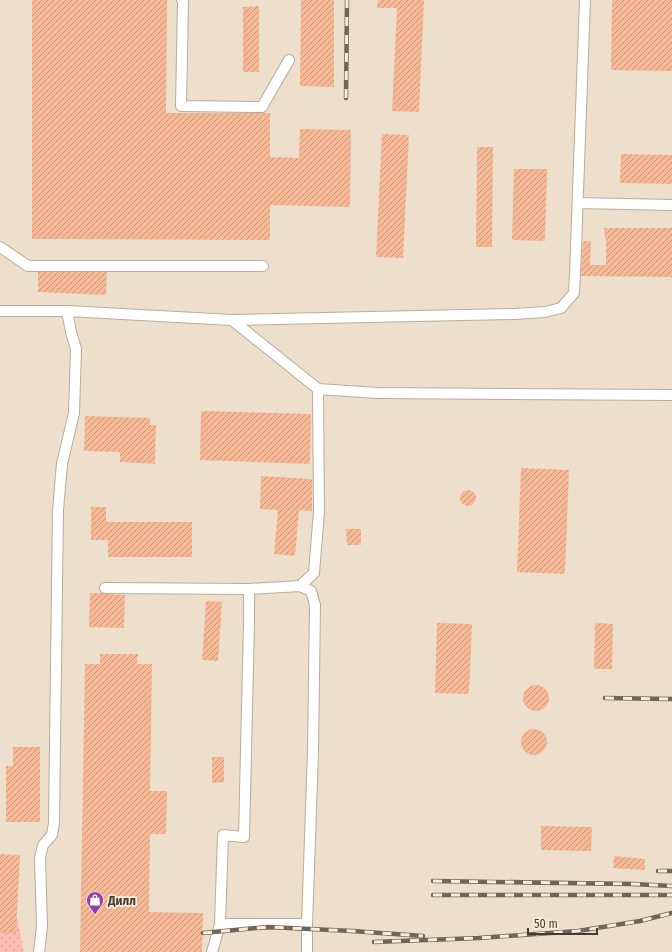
<svg xmlns="http://www.w3.org/2000/svg" width="672" height="952" font-family="'Fira Sans Condensed',sans-serif">
<style>
.grass{fill:url(#grass-dots)}
.building{fill:url(#building-hatch)}
.lines{fill:none;stroke-linecap:round;stroke-linejoin:round}
.minor-casing{stroke:#b9ab99;stroke-width:12}
.minor{stroke:#fff;stroke-width:10}
.rail-casing{stroke:#6e665b;stroke-width:4.5}
.rail{stroke:#fbedd9;stroke-width:3;stroke-dasharray:9;stroke-linecap:butt}
.labels{text-anchor:middle;stroke-width:3.5;stroke-linejoin:round;paint-order:stroke}
.poi-label{font-size:13px;font-weight:bold;fill:#413c34;stroke:#fbedd9;text-anchor:start}
</style>
<defs>
<pattern id="grass-dots" width="8" height="8" patternUnits="userSpaceOnUse"><rect width="8" height="8" fill="#ffbcb2"/><path d="M2 2h.1M6 6h.1" fill="none" stroke="#dca29a" stroke-width="1.8" stroke-linecap="round"/></pattern>
<pattern id="building-hatch" width="6" height="6" patternUnits="userSpaceOnUse"><rect width="6" height="6" fill="#f7b995"/><path d="M-1 1l2-2M0 6l6-6M5 7l2-2" fill="none" stroke="#ca987a"/></pattern>
</defs>
<rect width="100%" height="100%" fill="#eedfcc"/>
<!-- grass -->
<path class="grass" d="M0 888 15 907 24 952H0Z"/>
<!-- building -->
<path class="building" d="M32 0H167L166 113H270V157L299 158 300 129 351 130 350 207 270 205V240L32 239Z
M301 0H334V87L300 86Z
M378 0H424L419 112 392 111 397 8H377Z
M612 0H672V71L611 70Z
M259 6V72H243V7Z
M382 134 409 135 403 258 376 257Z
M477 147H493L492 247H476Z
M621 154 672 155V184L620 183Z
M514 169H547L545 241 512 240Z
M604 228H672V277L581 276 583 241H591L590 265H606V239H605Z
M38 272H107L106 295 38 292Z
M201 411 311 414 310 464 200 460Z
M85 416 150 418V425H156L155 464 120 462V452L84 451Z
M521 468 569 470 565 574 517 572Z
M261 476 312 479V511L299 510 295 556 274 554 278 510 260 509Z
M460 498a8 8 0 1 1 16 0a8 8 0 1 1-16 0Z
M91 507H106V522H192V557H108V540H91Z
M346 529H361V545H347Z
M90 593H101L105 594 125 595 124 628 89 627Z
M206 601 222 602 218 661 202 660Z
M437 623 472 624 469 694 435 693Z
M595 623 613 624 612 669H594Z
M100 654H138L137 664H152L150 791H167L166 834H150L149 912 203 913 202 952H80L85 664H100Z
M523 698a13 13 0 1 1 26 0a13 13 0 1 1-26 0Z
M521 742a13 13 0 1 1 26 0a13 13 0 1 1-26 0Z
M13 747H40V822H6V766H13Z
M212 757H224V782L212 783Z
M541 826 592 827 591 851 541 850Z
M0 854 20 855 16 933H0Z
M614 856 645 859V870L613 868Z"/>
<g class="lines">
<!-- minor casing -->
<g class="minor-casing">
<path id="minor" d="M182 0 183 2 181 106 262 107 289 60
M578 203 672 205
M0 247 28 266H263
M0 311H67L232 320 318 389 377 393 672 395
M232 320 514 314 545 312 561 308 574 293 575 274 585 0
M105 588 249 589 300 586 314 573 319 511 318 389
M220 924H307L313 751 315 605 311 591 300 586
M307 924V952
M39 952 42 926 40 858 43 845 52 835 54 823 58 510 62 464 74 413 76 349 71 332 67 311
M212 952 220 924 223 835 244 837 249 623V589"/>
</g>
<!-- minor -->
<use href="#minor" class="minor"/>
<!-- rail casing -->
<g class="rail-casing">
<path id="rail" d="M346 98 347 0
M605 698 672 699
M658 871H672
M433 881 633 884 672 886
M433 895H672
M203 933 268 927 352 931 423 936
M374 942 479 938 578 931 640 921 672 913"/>
</g>
<!-- rail -->
<use href="#rail" class="rail"/>
</g>
<!-- icons -->
<defs>
<g id="shop-pin" transform="scale(0.9)"><path d="M0 17L-7.5 6A9.5 9.5 0 1 1 7.5 6Z" fill="#933fad" stroke="#fbedd9"/><path d="M-5-2.5h2.3a2.7 3.5 0 0 1 5.4 0H5L5.5 6h-11ZM-1.5-2.5h3a1.5 2.3 0 0 0-3 0Z" fill="#fff"/></g>
</defs>
<g fill-rule="evenodd">
<use href="#shop-pin" x="95" y="900"/>
</g>
<g class="labels">
<!-- poi labels -->
<g class="poi-label">
<text x="108" y="905">Дилл</text>
</g>
</g>
<!-- scale -->
<path d="M528 928v6h69v-6" fill="none" stroke="#413c34" stroke-width="2"/>
<text x="534" y="928" font-size="12" fill="#413c34" stroke="#fbedd9" stroke-width="3" paint-order="stroke">50 m</text>
</svg>
